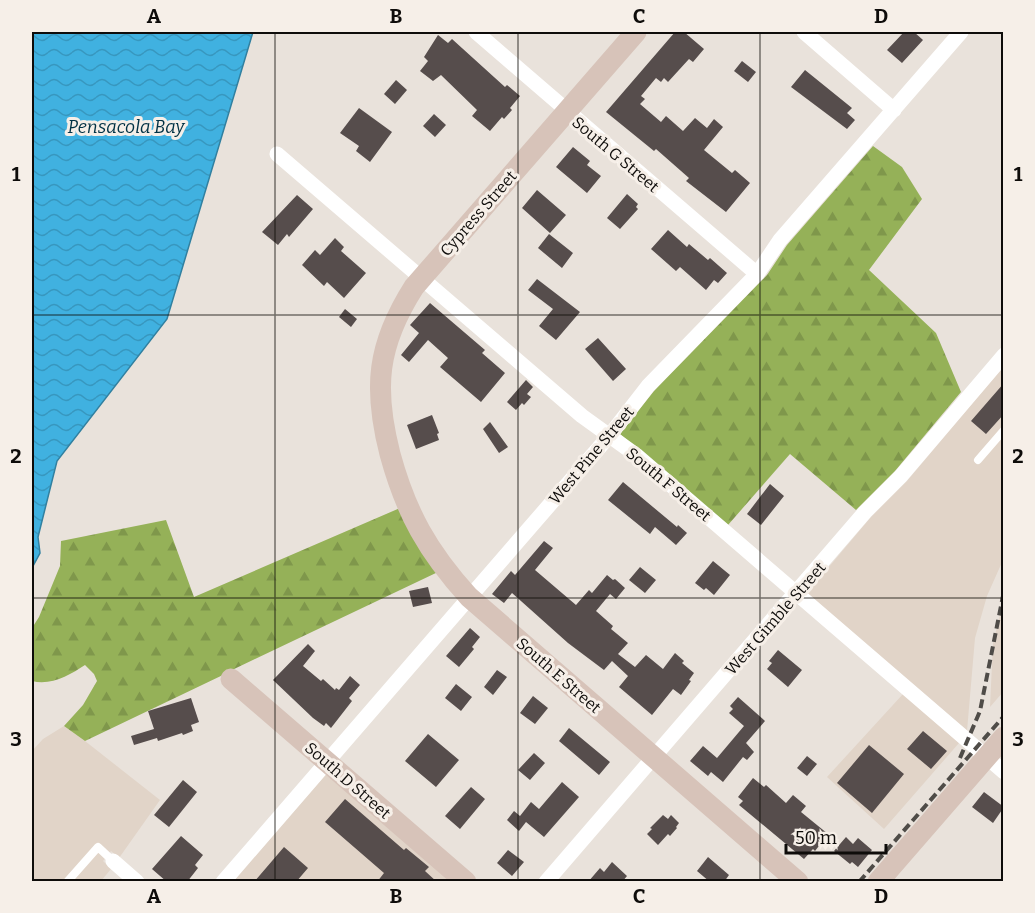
<svg xmlns="http://www.w3.org/2000/svg" width="1035" height="913" font-family="Bitter,serif">
<style>
.built{fill:#e1d4c8}
.forest{fill:url(#forest-firs)}
.water{fill:url(#water-waves);stroke:#3180a0;stroke-width:1.5}
.building{fill:#564d4c}
.lines{fill:none;stroke-linecap:round;stroke-linejoin:round}
.lane{stroke:#fff;stroke-width:8}
.street{stroke:#fff;stroke-width:15}
.secondary{stroke:#d7c3b9;stroke-width:21}
.rail{stroke:#4f4c48;stroke-width:4;stroke-dasharray:9 4.5;stroke-linecap:butt}
.grid{fill:none;stroke:#0e0c0a;stroke-width:1.5;stroke-opacity:0.55}
.labels{text-anchor:middle;stroke-width:6;stroke-linejoin:round;paint-order:stroke}
.street-label{font-size:16px;fill:#0e0c0a;stroke:#f6efe8}
.water-label{font-size:18px;font-style:italic;fill:#003144;stroke:#f6efe8}
.neatline{fill:none;stroke:#0e0c0a;stroke-width:2}
.grid-label{font-size:20px;text-anchor:middle;font-weight:bold;fill:#0e0c0a}
</style>
<defs>
<pattern id="forest-firs" width="22" height="20" patternUnits="userSpaceOnUse" patternTransform="scale(1.5)"><rect width="22" height="20" fill="#95b158"/><path d="M5 1l3.5 6h-7zM16 11l3.5 6h-7z" fill="#7f974b"/></pattern>
<pattern id="water-waves" width="16" height="10" patternUnits="userSpaceOnUse" patternTransform="scale(1.5)"><rect width="16" height="10" fill="#40b1e0"/><path d="M0 5q4-4 8 0t8 0" fill="none" stroke="#3797bf"/></pattern>
</defs>
<rect width="100%" height="100%" fill="#e9e2db"/>
<!-- built -->
<path class="built" d="M1003 367V560L987 596 975 638 967 731 807 593 871 517 907 481Z
M1003 603V692L990 707 993 643Z
M903 694 959 743 884 829 827 777Z
M64 726 85 741 160 800 119 858 111 851 103 861 111 869 101 881 32 882V751L43 739Z
M329 771 455 882H233Z"/>
<!-- forest -->
<path class="forest" d="M873 146 902 167 922 199 869 270 936 333 961 392 895 471 856 510 790 454 728 525 620 434 654 391 767 275 787 245Z
M400 508 438 572 232 670 230 669 225 674 85 741 64 726 83 705 97 681 94 674 85 665C70 675 51 686 32 681V628L39 617 60 566 61 541 166 520 194 597Z"/>
<!-- water -->
<path class="water" d="M32 32H253L167 319 57 461 38 537 40 553 32 568Z"/>
<!-- building -->
<path class="building" d="M675 32H684L704 49 693 62 689 59 668 82 664 78 661 82 656 78 641 96 645 99 640 104 661 122 666 116 683 131 695 118 707 128 714 119 723 127 704 150 732 173 735 170 750 183 726 212 686 181 689 178 656 149 654 151 606 112Z
M904 32H914L923 40 902 63 887 50Z
M438 35 448 43 452 39 505 87 507 85 520 96 510 108 512 110 504 119 502 117 490 131 472 116 477 110 441 75 433 81 420 71 428 61 424 57Z
M742 61 756 72 748 82 734 71Z
M805 70 852 108 847 113 855 120 847 129 791 87Z
M396 80 407 90 395 104 384 94Z
M359 108 392 132 370 162 356 151 359 146 340 133Z
M434 114 446 125 435 137 423 126Z
M573 147 590 161 587 165 601 176 587 193 556 167Z
M537 190 566 215 550 233 522 208Z
M627 194 638 204 636 207 638 209 620 229 607 218Z
M297 195 313 209 289 237 287 234 278 245 262 232Z
M668 230 687 247 689 244 708 260 710 258 727 273 718 283 714 280 706 290 680 267 676 271 651 249Z
M549 234 573 253 562 268 538 248Z
M335 238 344 247 341 251 366 273 344 298 327 282 324 286 302 265 315 250 320 255Z
M537 279 580 312 556 340 539 326 553 309 528 290Z
M430 303 485 350 482 353 505 373 481 402 440 367 448 358 428 340 409 362 401 355 419 333 410 325Z
M345 309 357 319 351 327 339 317Z
M598 338 626 369 613 381 585 349Z
M526 380 533 387 527 394 531 397 524 405 522 403 516 410 507 402Z
M1004 383V414L986 434 971 421Z
M432 415 439 433 437 434 439 440 416 449 407 425Z
M490 422 508 447 499 453 483 429Z
M623 482 677 527 678 525 687 533 676 545 655 527 650 534 608 500Z
M770 484 784 496 761 525 747 514Z
M544 541 553 548 535 570 576 605 589 590 592 593 607 575 613 580 615 579 625 588 616 599 610 594 596 611 613 626 611 629 628 643 618 654 635 667 646 655 663 669 675 653 684 661 682 663 694 673 689 680 691 681 681 695 673 689 652 715 619 687 628 676 612 661 604 670 568 643 512 593 504 603 492 594 511 571 515 575Z
M713 561 730 575 714 595 706 588 704 590 695 583Z
M640 567 656 580 645 593 629 580Z
M428 587 432 603 413 607 409 591Z
M470 628 480 637 472 647 474 649 459 667 446 656Z
M308 644 315 651 303 666 321 681 323 679 335 690 336 688 339 690 350 676 360 685 349 698 352 701 331 728 326 723 324 726 313 718 273 680Z
M778 650 802 670 788 687 767 669 772 663 769 661Z
M497 670 507 677 493 695 484 687Z
M456 684 472 697 461 711 445 698Z
M533 696 548 708 535 724 520 713Z
M738 697 765 721 746 743 754 752 747 760 743 757 723 782 711 772 708 776 690 761 703 746 717 758 744 726 729 713 733 709 730 706Z
M191 698 199 722 191 725 193 731 183 735 182 733 158 741 157 738 134 745 131 736 154 729 148 711Z
M569 728 610 762 599 775 559 741Z
M923 731 947 751 931 769 907 749Z
M428 734 459 760 436 787 405 761Z
M869 745 904 774 872 813 837 783Z
M534 753 545 763 530 780 518 770Z
M807 756 817 764 807 776 797 768Z
M753 778 764 787 766 785 786 803 793 795 806 806 801 812 828 834 815 851 813 849 804 859 739 805 743 801 738 797Z
M183 780 197 792 169 827 154 815Z
M562 782 579 797 544 837 526 822 519 831 507 820 514 811 520 816 531 802 539 809Z
M471 787 485 799 460 829 445 816Z
M984 792 1004 807 993 823 972 807Z
M345 799 404 850 406 848 429 867 425 871 437 882H377L384 873 325 822Z
M663 815 668 819 671 815 679 823 676 827 677 828 670 836 668 834 658 845 647 834 652 829 650 828Z
M181 836 203 855 195 865 198 868 187 882H167L152 869Z
M846 837 853 844 858 838 872 850 858 867 852 862 850 864 834 851Z
M284 847 308 868 296 882H254Z
M508 850 524 862 512 876 497 863Z
M708 857 729 875 724 882H710L697 871Z
M612 862 627 876 622 882H588L600 868 604 872Z"/>
<g class="lines">
<!-- lane -->
<path class="lane" d="M978 460 1004 430
M67 882 98 847 113 861"/>
<!-- street -->
<path class="street" d="M476 32 757 274
M804 32 894 110
M277 154 582 416 636 455 1004 772
M113 861 137 882
M223 882 610 435 648 386 757 274 780 240 961 32
M546 882 865 512 901 476 1004 355"/>
<!-- secondary -->
<path class="secondary" d="M636 32 414 287C377 345 373 388 390 454 406 513 428 552 469 597L798 882
M231 679 466 882
M878 882 1004 737"/>
<!-- rail -->
<path class="rail" d="M960 758 980 711 1004 591
M859 882 1004 716"/>
</g>
<!-- grid -->
<path class="grid" d="M275 32V882M518 32V882M760 32V882M32 315H1004M32 598H1004"/>
<g class="labels">
<!-- street labels -->
<g class="street-label">
<text transform="translate(616 154) rotate(40)" y="6">South G Street</text>
<text transform="translate(478 213) rotate(-49)" y="6">Cypress Street</text>
<text transform="translate(591 455) rotate(-50)" y="6">West Pine Street</text>
<text transform="translate(669 484) rotate(40)" y="6">South F Street</text>
<text transform="translate(775 618) rotate(-49)" y="6">West Gimble Street</text>
<text transform="translate(559 675) rotate(41)" y="6">South E Street</text>
<text transform="translate(348 780) rotate(41)" y="6">South D Street</text>
</g>
<!-- water labels -->
<g class="water-label">
<text x="126" y="133">Pensacola Bay</text>
</g>
</g>
<!-- border -->
<rect width="1035" height="913" fill="none" stroke="#f6efe8" stroke-width="66"/>
<!-- scale -->
<path d="M786 844v9h100v-9" fill="none" stroke="#0e0c0a" stroke-width="3"/>
<text x="795" y="844" font-size="18" fill="#0e0c0a" stroke="#f6efe8" stroke-width="4.5" paint-order="stroke">50 m</text>
<rect x="33" y="33" width="969" height="847" class="neatline"/>
<g class="grid-label">
<text x="154" y="23">A</text>
<text x="396" y="23">B</text>
<text x="639" y="23">C</text>
<text x="881" y="23">D</text>
<text x="16" y="181">1</text>
<text x="1018" y="181">1</text>
<text x="16" y="463">2</text>
<text x="1018" y="463">2</text>
<text x="16" y="746">3</text>
<text x="1018" y="746">3</text>
<text x="154" y="903">A</text>
<text x="396" y="903">B</text>
<text x="639" y="903">C</text>
<text x="881" y="903">D</text>
</g>
</svg>
